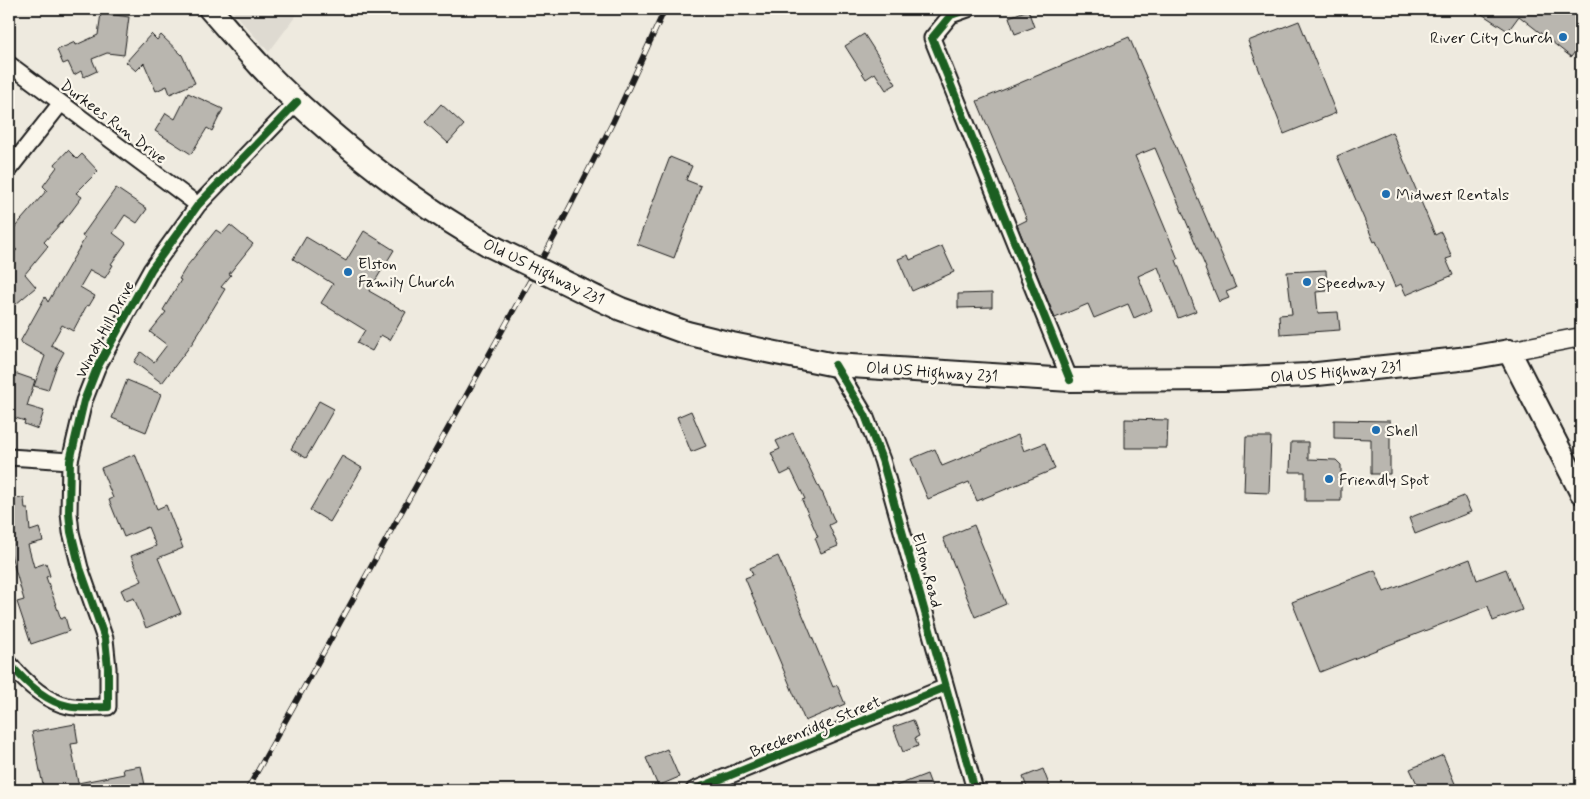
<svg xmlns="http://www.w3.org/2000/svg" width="1590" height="799" font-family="Mynerve,sans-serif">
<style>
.built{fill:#dedad1}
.building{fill:#b9b6af;stroke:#1c1c1c}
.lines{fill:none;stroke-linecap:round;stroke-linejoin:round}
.minor-casing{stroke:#1c1c1c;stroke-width:19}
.tertiary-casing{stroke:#1c1c1c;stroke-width:21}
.primary-casing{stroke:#1c1c1c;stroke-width:26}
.minor{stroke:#fbf7ec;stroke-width:15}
.tertiary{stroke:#fbf7ec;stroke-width:18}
.primary{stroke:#fbf7ec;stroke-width:22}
.rail-casing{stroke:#1c1c1c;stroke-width:5.5}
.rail{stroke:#fbf7ec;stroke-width:4;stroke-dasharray:11;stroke-linecap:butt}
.primary-bridge-casing{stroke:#1c1c1c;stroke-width:26;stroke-linecap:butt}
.primary-bridge{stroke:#fbf7ec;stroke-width:22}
.cycleway-casing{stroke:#fbf7ec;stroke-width:11}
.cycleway{stroke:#1b5e20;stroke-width:8}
.poi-dot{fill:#1f6fb2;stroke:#fbf7ec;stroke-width:2}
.labels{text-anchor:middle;stroke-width:4.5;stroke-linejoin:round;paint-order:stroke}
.poi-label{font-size:16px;fill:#1c1c1c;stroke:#fbf7ec;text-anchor:start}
.street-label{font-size:16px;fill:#1c1c1c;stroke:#fbf7ec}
</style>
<rect width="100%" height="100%" fill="#eeeadf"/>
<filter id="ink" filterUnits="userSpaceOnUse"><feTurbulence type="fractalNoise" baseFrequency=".02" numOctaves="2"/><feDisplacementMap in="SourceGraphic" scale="10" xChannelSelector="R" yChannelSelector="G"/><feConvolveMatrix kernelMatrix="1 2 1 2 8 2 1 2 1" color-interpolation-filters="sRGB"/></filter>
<g filter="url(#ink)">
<!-- built -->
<path class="built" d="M230 9H301L269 52Z"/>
<!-- building -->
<path class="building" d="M1474 9H1581V44L1571 57 1519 16 1508 31Z
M1028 10 1034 27 1015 34 1009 17Z
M101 13 129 17 124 55 107 53 92 59 97 71 84 77 81 71 74 75 68 62 63 64 57 50 75 42 76 45 98 35Z
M1299 21 1336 113 1284 134 1248 41Z
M151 34 157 40 161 35 182 55 195 83 170 94 167 86 156 91 144 63 136 71 126 62Z
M864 34 896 84 886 90 875 73 866 79 845 46Z
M1129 37 1236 288 1226 292 1229 298 1219 302 1205 269 1206 268 1155 148 1135 156 1178 259 1176 260 1196 311 1178 318 1158 267 1138 276 1152 310 1134 318 1128 304 1094 318 1088 304 1055 318 1017 225 1027 220 977 101Z
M188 93 223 109 212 131 207 128 191 154 155 131 166 113 175 119Z
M441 104 464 125 448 143 425 122Z
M1392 132 1435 235 1441 232 1452 257 1446 259 1453 275 1406 295 1401 284 1395 287 1376 241 1374 242 1337 156Z
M68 150 77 159 82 154 98 171 76 193 82 197 70 213 44 242 48 246 25 274 36 287 9 310V257L17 250 9 243V234L47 190 43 186 57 167 55 164Z
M670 157 692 166 686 180 701 186 674 258 637 244Z
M116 188 147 209 137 223 125 215 113 233 126 243 111 264 113 265 105 278 90 270 80 287 95 296 89 306 87 305 73 331 62 325 51 345 64 352 56 367 48 390 34 386 45 356 20 342 45 297 48 302 85 238 82 236Z
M230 225 253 244 229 274 231 275 221 287 225 289 193 342 162 383 134 362 141 352 154 362 167 345 150 332 166 312 163 310 181 280 179 279 187 266 216 230 222 234Z
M364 231 394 250 369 291 406 312 390 340 381 335 372 351 357 343 365 330 321 303 333 284 293 259 306 237 346 261Z
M942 246 954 272 912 291 898 259 908 255 910 260Z
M1326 270 1327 291 1316 292 1318 313 1338 312 1340 330 1280 334 1279 315 1292 314 1287 272Z
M992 293V307L958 308V294Z
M9 371 35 380 27 406 44 411 38 429 24 424 25 421 9 416Z
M127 380 161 394 146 432 112 418Z
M319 401 334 409 306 458 291 449Z
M691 411 706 446 691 452 677 417Z
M1125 419 1168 420 1167 448H1125Z
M1334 420 1390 421V474H1371V439L1334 438Z
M793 433 821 492H822L835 522 829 525 838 546 821 553 815 538 818 537 802 500 805 499 791 470 781 475 771 453 780 449 776 441Z
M1018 435 1024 451 1045 443 1055 469 977 501 969 482 928 499 911 459 935 449 942 466Z
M1246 437H1271L1269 493 1244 492Z
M1291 442H1308V459L1336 460 1341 465V501H1305V472H1290Z
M135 454 157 509 166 505 183 548 158 558 181 613 146 628 134 598 126 601 121 590 142 581 131 556 156 546 148 527 124 537 109 500 113 498 101 468Z
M342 456 362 468 330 522 310 510Z
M1464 496 1471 512 1415 534 1409 518Z
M24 498 25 509H28L30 531 39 528 43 541 28 545 34 567 46 563 50 576 46 577 61 619 65 617 69 631 31 644 17 602 24 600 9 548V499Z
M974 525 1006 604 975 617 943 538Z
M778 556 833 687 837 685 845 704 805 721 745 578 753 575 750 568Z
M1470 559 1477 580 1506 569 1522 610 1493 621 1488 606 1320 672 1292 602 1375 570 1384 592Z
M913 720 919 736 915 738 918 746 903 752 893 727Z
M75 724 78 743 71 744 78 783 124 774 123 769 141 766 146 790H44L32 732Z
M667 749 679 777 658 786 646 758Z
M1443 755 1456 786 1446 790H1420L1410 769Z
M1043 769 1051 790H1028L1023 777Z
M927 774 933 790H888V789Z"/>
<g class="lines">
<!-- minor casing -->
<g class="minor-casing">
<path id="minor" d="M968 9 951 15 932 38 1070 380
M9 64 198 205
M9 169 61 103
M835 365 865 415 882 460 975 790
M9 457 70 461
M9 663C24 681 44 701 68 706 80 709 95 707 108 707V668L105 639 80 568 71 532 69 513 70 461 84 401 97 368 151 270 198 205 297 102
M694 790 946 687"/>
</g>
<!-- tertiary casing -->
<g class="tertiary-casing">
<path id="tertiary" d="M1509 351 1581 337"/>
</g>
<!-- primary casing -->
<g class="primary-casing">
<path id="primary" d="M210 9C238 41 266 75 298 103 339 141 382 176 428 207 448 221 469 233 489 245
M597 298 621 309 687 333 732 344 835 365 1070 380 1223 379 1308 375 1469 358 1509 351 1581 492"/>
</g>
<!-- minor -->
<use href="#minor" class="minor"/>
<!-- tertiary -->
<use href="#tertiary" class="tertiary"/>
<!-- primary -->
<use href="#primary" class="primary"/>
<!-- rail casing -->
<g class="rail-casing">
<path id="rail" d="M247 790 557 232 613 122 665 9"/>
</g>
<!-- rail -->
<use href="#rail" class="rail"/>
<!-- primary-bridge casing -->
<g class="primary-bridge-casing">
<path id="primary-bridge" d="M489 245 597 298"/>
</g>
<!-- primary-bridge -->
<use href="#primary-bridge" class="primary-bridge"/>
<!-- cycleway casing -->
<g class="cycleway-casing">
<path id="cycleway" d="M968 9 951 15 932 38 1070 380
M835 365 865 415 882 460 975 790
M9 663C24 681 44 701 68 706 80 709 95 707 108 707V668L105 639 80 568 71 532 69 513 70 461 84 401 97 368 151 270 198 205 297 102
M694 790 946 687"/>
</g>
<!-- cycleway -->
<use href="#cycleway" class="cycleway"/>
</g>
</g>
<!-- markers -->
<g class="poi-dot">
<circle cx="1563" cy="37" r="5"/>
<circle cx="1386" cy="194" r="5"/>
<circle cx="348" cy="272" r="5"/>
<circle cx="1307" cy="282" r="5"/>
<circle cx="1376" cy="430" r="5"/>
<circle cx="1329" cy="479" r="5"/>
</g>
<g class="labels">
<!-- poi labels -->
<g class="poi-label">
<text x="1553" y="43" text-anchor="end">River City Church</text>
<text x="1396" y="200">Midwest Rentals</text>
<text x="358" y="269">Elston<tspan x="358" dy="18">Family Church</tspan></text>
<text x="1317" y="288">Speedway</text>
<text x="1386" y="436">Shell</text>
<text x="1339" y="485">Friendly Spot</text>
</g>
<!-- street labels -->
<g class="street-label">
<text transform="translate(114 121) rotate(37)" y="6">Durkees Run Drive</text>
<text transform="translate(544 271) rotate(26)" y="6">Old US Highway 231</text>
<text transform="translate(104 329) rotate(-62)" y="6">Windy Hill Drive</text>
<text transform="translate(932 371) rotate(4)" y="6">Old US Highway 231</text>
<text transform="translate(1336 371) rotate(-5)" y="6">Old US Highway 231</text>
<text transform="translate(928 570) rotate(75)" y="6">Elston Road</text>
<text transform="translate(815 726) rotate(-22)" y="6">Breckenridge Street</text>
</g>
</g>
<!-- margin -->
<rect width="1590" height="799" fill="none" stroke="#fbf7ec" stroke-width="30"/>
<rect x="15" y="15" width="1560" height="769" fill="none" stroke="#1c1c1c" stroke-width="2" filter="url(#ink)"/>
</svg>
